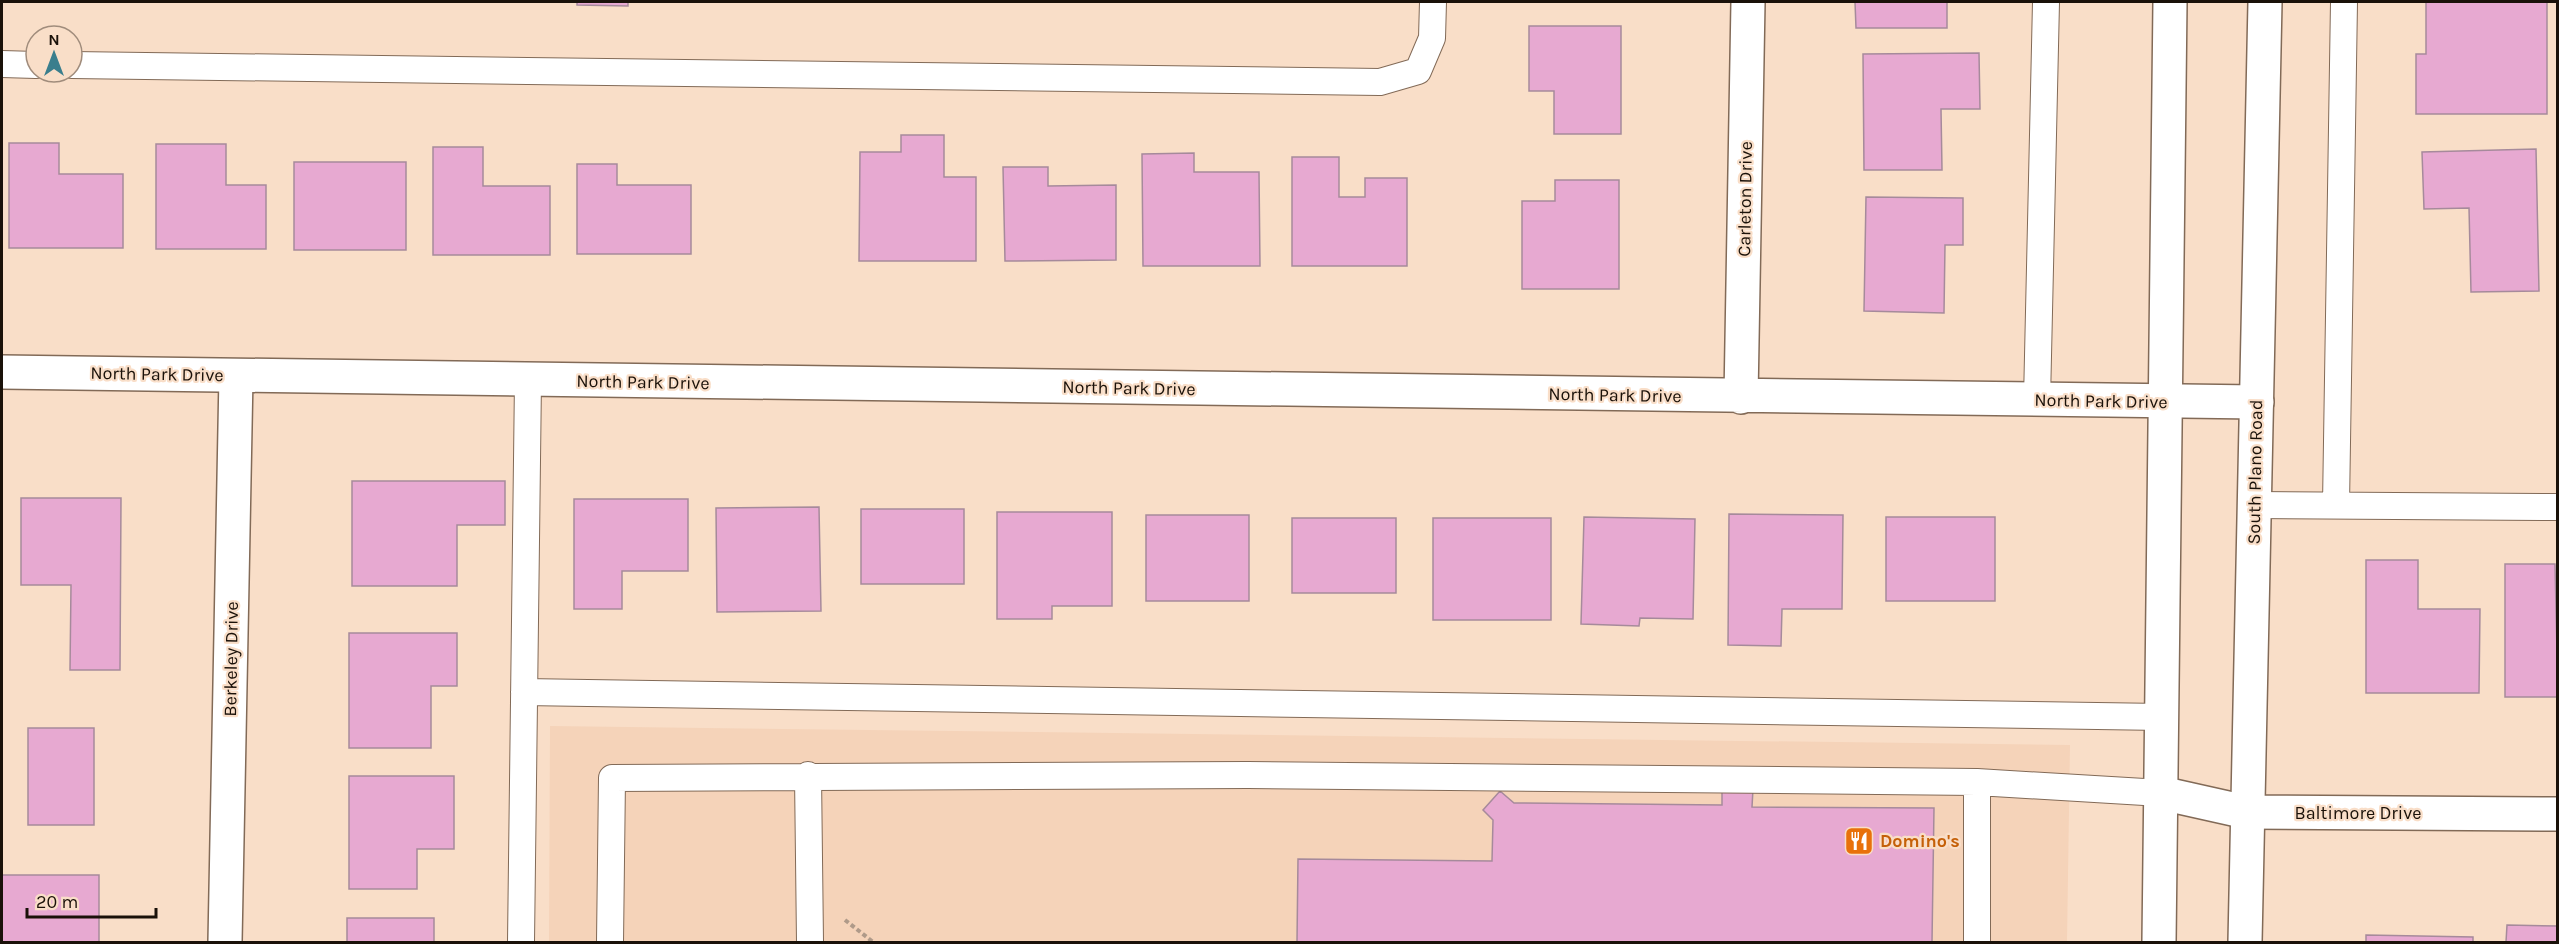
<svg xmlns="http://www.w3.org/2000/svg" width="2559" height="944" font-family="Karla,sans-serif">
<style>
.built{fill:#f5d3b9}
.building{fill:#e7a9d1;stroke:#a68a9b;stroke-width:1.5}
.lines{fill:none;stroke-linecap:round;stroke-linejoin:round}
.lane-casing{stroke:#826a57;stroke-width:28}
.street-casing{stroke:#826a57;stroke-width:36}
.secondary-casing{stroke:#826a57;stroke-width:36}
.path{stroke:#af9a89;stroke-width:4;stroke-dasharray:4.5 3;stroke-linecap:butt}
.lane{stroke:#fff;stroke-width:26}
.street{stroke:#fff;stroke-width:33}
.secondary{stroke:#fff;stroke-width:33}
.labels{text-anchor:middle;stroke-width:4.5;stroke-linejoin:round;paint-order:stroke}
.street-label{font-size:18px;fill:#1a1109;stroke:#f9dec8}
.food-label{font-size:18px;font-weight:bold;fill:#c56008;stroke:#f9dec8;text-anchor:start}
</style>
<rect width="100%" height="100%" fill="#f9dec8"/>
<!-- built -->
<path class="built" d="M550 726 2070 745 2067 942H549Z"/>
<!-- building -->
<path class="building" d="M577 2H628V6L577 5Z
M1855 2H1947V28H1856Z
M2426 2H2547V114H2416V54H2426Z
M1529 26H1621V134H1554V91H1529Z
M1979 53 1980 109H1941L1942 170H1864L1863 54Z
M901 135H944V177H976V261H859L860 152H901Z
M9 143H59V174H123V248H9Z
M156 144H226V185H266V249H156Z
M433 147H483V186H550V255H433Z
M2536 149 2539 291 2471 292 2469 208 2424 209 2422 152Z
M1194 153V172H1259L1260 266H1143L1142 154Z
M1292 157H1339V197H1365V178H1407V266H1292Z
M294 162H406V250H294Z
M577 164H617V185H691V254H577Z
M1003 167H1048V186L1116 185V260L1005 261Z
M1555 180H1619V289H1522V201H1555Z
M1866 197 1963 198V245H1945L1944 313 1864 311Z
M352 481H505V525H457V586H352Z
M21 498H121L120 670H70L71 585H21Z
M574 499H688V571H622V609H574Z
M819 507 821 611 717 612 716 508Z
M861 509H964V584H861Z
M997 512H1112V606H1052V619H997Z
M1729 514 1843 515 1842 609H1782L1781 646 1728 645Z
M1146 515H1249V601H1146Z
M1584 517 1695 519 1693 619 1640 618 1639 626 1581 624Z
M1886 517H1995V601H1886Z
M1292 518H1396V593H1292Z
M1433 518H1551V620H1433Z
M2366 560H2418V609H2480L2479 693H2366Z
M2505 564H2555L2558 697H2505Z
M349 633H457V686H431V748H349Z
M28 728H94V825H28Z
M349 776H454V849H417V889H349Z
M1722 789H1753L1752 807 1934 808 1932 942H1297L1298 859 1492 861 1493 820 1483 810 1500 791 1514 803 1722 805Z
M2 875H99V942H2Z
M347 918H434V942H347Z
M2507 925 2558 926V942H2506Z
M2366 935 2473 937V942H2366Z"/>
<g class="lines">
<!-- lane casing -->
<g class="lane-casing">
<path id="lane" d="M2 64 36 65
M72 65 1380 82 1418 71 1432 38 1433 2
M2037 400 2046 2
M2254 505 2558 507
M2336 505 2344 2
M524 692 2162 717
M808 775 810 942
M1977 782V942
M521 942 528 380
M610 942 612 778 1248 775 1977 782 2161 793"/>
</g>
<!-- street casing -->
<g class="street-casing">
<path id="street" d="M2 372 2257 402
M1741 397 1748 2
M2161 793 2246 812 2558 814
M225 942 236 376"/>
</g>
<!-- secondary casing -->
<g class="secondary-casing">
<path id="secondary" d="M2159 942 2170 2
M2245 942 2265 2"/>
</g>
<!-- path -->
<path class="path" d="M845 920 873 942"/>
<!-- lane -->
<use href="#lane" class="lane"/>
<!-- street -->
<use href="#street" class="street"/>
<!-- secondary -->
<use href="#secondary" class="secondary"/>
</g>
<!-- icons -->
<defs>
<g id="restaurant-square" transform="scale(1.5)"><rect x="-9" y="-9" width="18" height="18" rx="4" fill="#e8710a" stroke="#f9dec8"/><path d="M-5-6h1v4h1v-4h1v4h1v-4h1v5L-1.5 .5V6h-2V.5L-5-1ZM5-6V6H3V1.5H1.5Q1.5-4 5-6Z" fill="#fff"/></g>
</defs>
<g fill-rule="evenodd">
<use href="#restaurant-square" x="1859" y="841"/>
</g>
<g class="labels">
<!-- street labels -->
<g class="street-label">
<text transform="translate(1745 199) rotate(-89)" y="6">Carleton Drive</text>
<text transform="translate(157 374) rotate(1)" y="6">North Park Drive</text>
<text transform="translate(643 382) rotate(1)" y="6">North Park Drive</text>
<text transform="translate(1129 388) rotate(1)" y="6">North Park Drive</text>
<text transform="translate(1615 395) rotate(1)" y="6">North Park Drive</text>
<text transform="translate(2101 401) rotate(1)" y="6">North Park Drive</text>
<text transform="translate(2255 472) rotate(-89)" y="6">South Plano Road</text>
<text transform="translate(231 659) rotate(-89)" y="6">Berkeley Drive</text>
<text x="2358" y="819">Baltimore Drive</text>
</g>
<!-- food labels -->
<g class="food-label">
<text x="1880" y="847">Domino's</text>
</g>
</g>
<!-- border -->
<rect width="2559" height="944" fill="none" stroke="#1a1109" stroke-width="6"/>
<!-- north arrow -->
<g transform="translate(54 54)"><circle r="28" fill="#f9dec8" stroke="#a08c7c" stroke-width="1.5"/>
<path d="M0-4.5L10 22L0 15L-10 22Z" fill="#3a7e8d"/>
<text y="-9" font-size="16" font-weight="bold" text-anchor="middle" fill="#1a1109">N</text>
</g>
<!-- scale -->
<path d="M27 908v9h129v-9" fill="none" stroke="#1a1109" stroke-width="3"/>
<text x="36" y="908" font-size="18" fill="#1a1109" stroke="#f9dec8" stroke-width="4.5" paint-order="stroke">20 m</text>
</svg>
